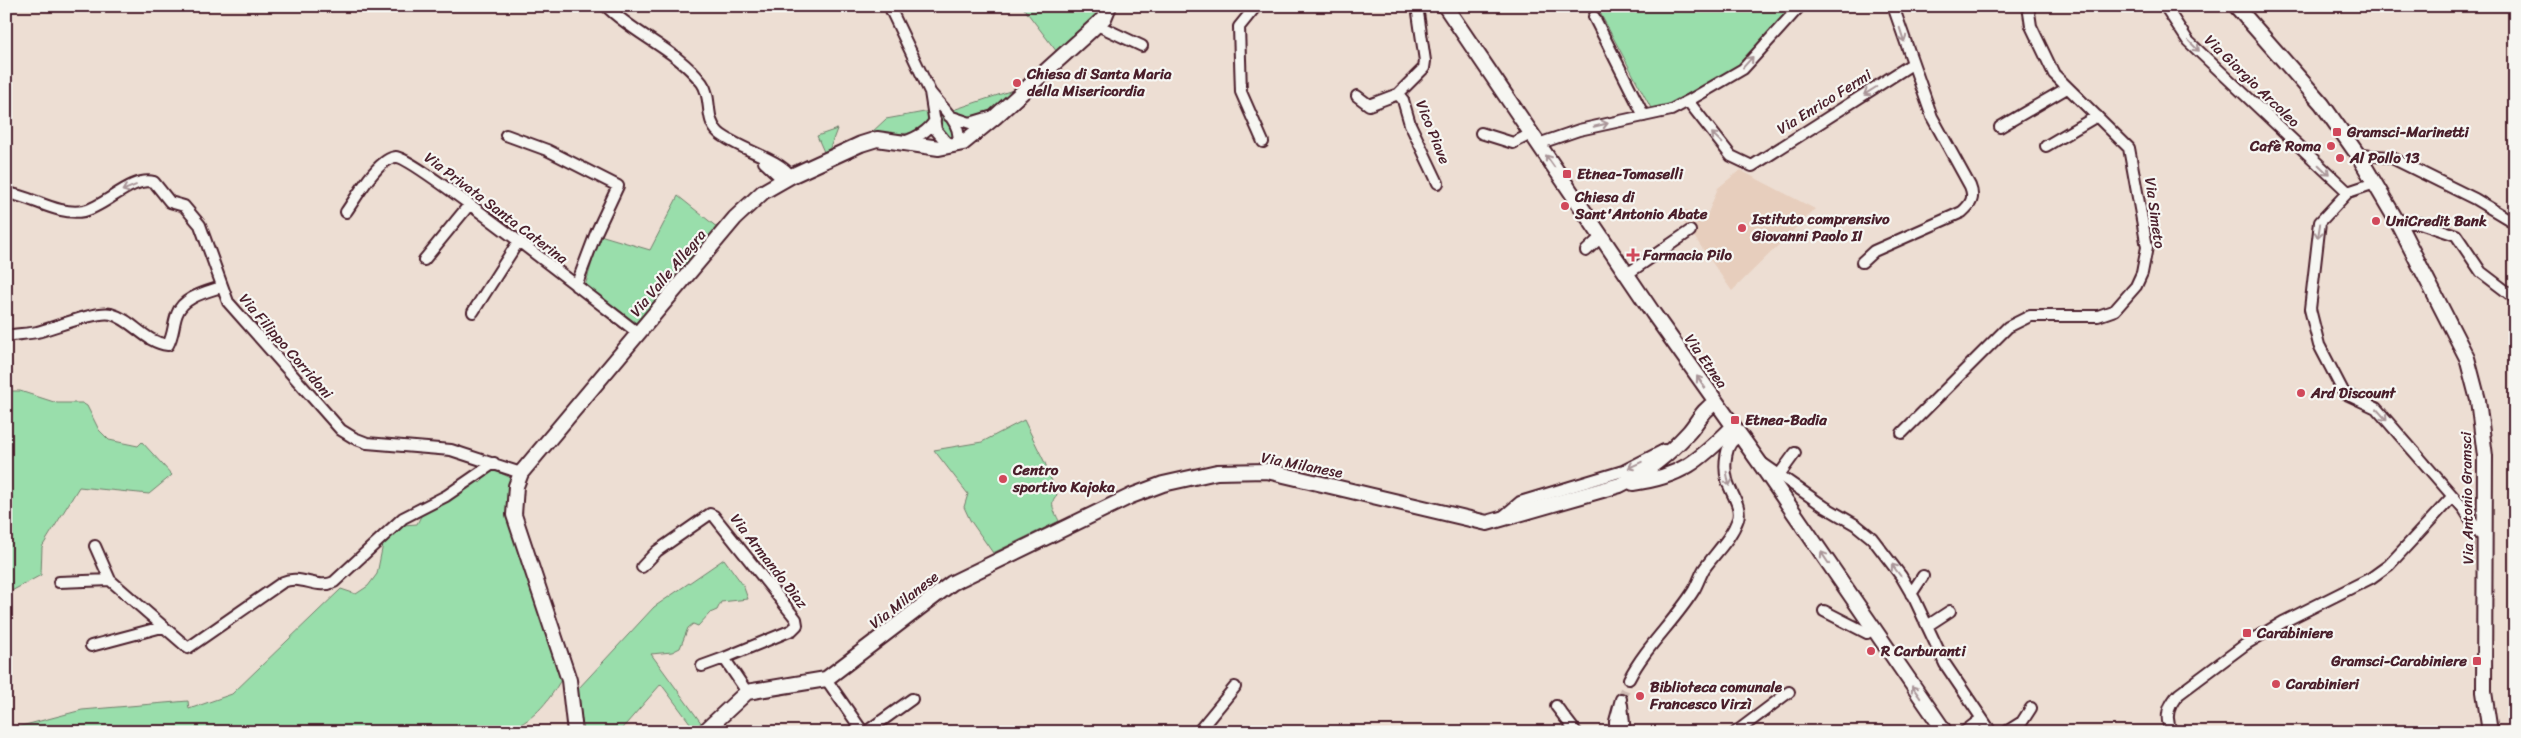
<svg xmlns="http://www.w3.org/2000/svg" width="2521" height="738" font-family="Sriracha,sans-serif">
<style>
.built{fill:#e7cebd}
.green{fill:#99deab;stroke:#727e6b}
.lines{fill:none;stroke-linecap:round;stroke-linejoin:round}
.street-tunnel{stroke:#ccb8b1;stroke-width:10;stroke-dasharray:10 5;stroke-linecap:butt}
.street-casing{stroke:#4a1f2b;stroke-width:14}
.secondary-casing{stroke:#4a1f2b;stroke-width:18}
.street{stroke:#f6f6f2;stroke-width:10}
.secondary{stroke:#f6f6f2;stroke-width:14}
.oneway{stroke:#a99598}
.poi-dot{fill:#d1495b;stroke:#f6f6f2;stroke-width:2}
.labels{text-anchor:middle;stroke-width:4.5;stroke-linejoin:round;paint-order:stroke}
.poi-label{font-size:15px;font-weight:bold;fill:#4a1f2b;stroke:#f6f6f2;text-anchor:start}
.street-label{font-size:15px;fill:#4a1f2b;stroke:#f6f6f2}
</style>
<rect width="100%" height="100%" fill="#edded3"/>
<filter id="ink" filterUnits="userSpaceOnUse"><feTurbulence type="fractalNoise" baseFrequency=".02" numOctaves="2"/><feDisplacementMap in="SourceGraphic" scale="10" xChannelSelector="R" yChannelSelector="G"/><feConvolveMatrix kernelMatrix="1 2 1 2 8 2 1 2 1" color-interpolation-filters="sRGB"/></filter>
<g filter="url(#ink)">
<!-- built -->
<path class="built" d="M1740 170 1815 209 1732 291 1679 215 1686 210 1706 218 1718 188Z"/>
<!-- green -->
<path class="green" d="M1022 6H1102L1097 16 1057 52Z
M1611 6H1795L1739 65 1672 105 1652 110 1599 11Z
M1013 90C1010 100 981 118 968 118 962 118 955 113 950 111Z
M930 111C926 143 894 131 871 133L886 119Z
M941 113 950 124 955 137 952 139 940 130 938 115Z
M837 129 830 148 824 152 817 136Z
M678 196 718 228 634 326 585 286 600 235 650 250Z
M6 391H20L57 403H82L87 406 99 430 109 440 138 446 142 442 172 475 149 494 79 487 42 547 41 575 6 594Z
M1024 420 1045 463 1057 495C1048 503 1055 512 1059 521L993 553 970 520 964 507 968 494 934 450 982 442Z
M494 470 511 478 507 500 508 512 562 678C547 704 533 721 505 732H6V730L82 710 188 701 189 709 232 694 341 589 356 594 368 586 377 574 383 544 403 525 417 524 423 512 451 498 478 481 480 483 483 480 481 478Z
M724 559 743 585 748 599 721 602 717 610 710 613 698 626 693 624 688 628 680 648 672 652 651 654 702 724 696 731 661 684 619 732H583L578 689 654 607Z"/>
<g class="lines">
<!-- street-tunnel -->
<path class="street-tunnel" d="M1621 699 1629 679"/>
<!-- street casing -->
<g class="street-casing">
<path id="street" d="M606 6C635 35 676 49 702 83 713 98 704 120 719 133 738 149 778 158 791 176
M899 6 891 10 930 92 936 130 946 142 956 146C967 127 940 106 930 92
M1256 6 1239 27 1241 92 1263 142
M2165 6 2188 41 2348 192
M1594 17 1644 116
M1097 25 1142 46
M1398 94 1403 100 1410 124 1438 183
M1357 96 1369 105 1398 94 1424 68 1425 61 1417 6
M1688 101 1731 156 1752 166 1912 64
M949 116 970 123 990 117
M2000 127 2067 88
M1481 133 1513 143 1531 134
M506 135 547 150 618 186 596 233 576 286
M904 142C917 137 928 132 935 120
M1538 144 1579 130 1671 110 1688 101 1743 69 1800 6
M2046 146 2097 116
M2358 155 2390 157 2475 199 2510 220
M764 162 778 175 780 182
M2375 183 2348 192 2320 222 2310 309 2319 345 2344 393 2376 408 2464 509 2480 534 2485 536
M6 193C32 196 57 216 84 211 105 207 131 176 154 182L170 202 184 206 200 225 228 302 341 430 354 438 367 443 451 450 521 473
M346 212C356 198 378 158 396 157 413 156 609 311 638 333
M2398 223H2420L2456 235 2481 272 2515 298
M1586 251 1602 236
M424 260 469 205
M1862 262 1874 251 1962 212C1971 204 1975 198 1970 186L1932 117 1893 6
M1627 274 1690 231
M473 312 518 242
M6 336C16 334 27 334 37 332 53 328 98 310 111 314 133 320 144 342 168 345 174 334 173 324 177 314 183 297 206 292 221 287
M1902 433 2008 327 2030 316H2098L2115 310 2136 286 2142 273 2147 247 2129 148 2054 74 2031 26 2028 6
M1762 463 1825 507 1856 525 1872 538 1901 576 1915 600 1945 664 1991 732
M1779 475 1795 453
M1500 519 1520 502 1623 471 1664 450
M95 546 110 580 188 648 283 582C300 574 318 590 334 582L403 518 446 496 494 463
M642 567 657 551 710 514 714 516 796 619 797 625 792 630 724 658 747 692
M59 582 110 580
M1911 594 1923 576
M1824 611 1867 633 1873 629
M1927 626 1950 611
M91 646 162 627
M702 666 724 658
M826 679 863 732
M1629 679C1646 646 1675 621 1694 590 1698 583 1700 576 1704 569 1715 553 1731 539 1738 519 1742 506 1730 492 1727 480 1724 468 1724 439 1740 438
M1622 705 1625 732
M1556 706 1576 732
M866 732 912 699
M1198 732 1235 687
M1615 732V721L1621 699
M1736 732 1789 692
M1964 732 1981 719
M2006 732 2022 722 2031 708
M2172 732C2164 718 2168 705 2179 694L2246 644 2283 622 2371 578 2389 565 2452 497"/>
</g>
<!-- secondary casing -->
<g class="secondary-casing">
<path id="secondary" d="M1445 6 1653 313 1759 462 1945 732
M2236 6 2322 104 2358 155 2398 223 2467 358 2478 400 2485 456 2484 692 2490 732
M1633 483C1681 477 1700 460 1733 427
M575 732 569 680 514 515 516 486 521 473 735 218 763 192 791 176 861 144 877 139 939 148 963 143 995 117 1089 32 1104 18 1109 6
M704 732 747 692 826 679 952 583 1131 496 1163 484 1217 472 1267 471 1487 523 1620 485C1647 472 1669 454 1689 432 1698 422 1702 410 1715 403"/>
</g>
<!-- street -->
<use href="#street" class="street"/>
<!-- secondary -->
<use href="#secondary" class="secondary"/>
</g>
<!-- one-way arrows -->
<defs><path id="oneway-shaft" d="M-6 0H5M1.5-3L5.5 0L1.5 3" fill="none" stroke-width="1.6" stroke-linecap="round" stroke-linejoin="round" transform="scale(1.25)"/></defs>
<g class="oneway">
<use href="#oneway-shaft" transform="translate(1902 35) rotate(72)"/>
<use href="#oneway-shaft" transform="translate(2194 46) rotate(45)"/>
<use href="#oneway-shaft" transform="translate(1748 62) rotate(-48)"/>
<use href="#oneway-shaft" transform="translate(1870 91) rotate(148)"/>
<use href="#oneway-shaft" transform="translate(1601 125) rotate(-13)"/>
<use href="#oneway-shaft" transform="translate(1717 138) rotate(-136)"/>
<use href="#oneway-shaft" transform="translate(1550 161) rotate(-125)"/>
<use href="#oneway-shaft" transform="translate(2324 170) rotate(44)"/>
<use href="#oneway-shaft" transform="translate(129 188) rotate(158)"/>
<use href="#oneway-shaft" transform="translate(2319 231) rotate(99)"/>
<use href="#oneway-shaft" transform="translate(1701 382) rotate(-125)"/>
<use href="#oneway-shaft" transform="translate(2382 415) rotate(49)"/>
<use href="#oneway-shaft" transform="translate(1635 465) rotate(155)"/>
<use href="#oneway-shaft" transform="translate(1728 479) rotate(79)"/>
<use href="#oneway-shaft" transform="translate(1825 558) rotate(-124)"/>
<use href="#oneway-shaft" transform="translate(1896 570) rotate(-127)"/>
<use href="#oneway-shaft" transform="translate(1916 692) rotate(-125)"/>
</g>
</g>
<!-- markers -->
<g class="poi-dot">
<circle cx="1017" cy="83" r="5"/>
<rect x="2332" y="127" width="10" height="10" rx="2.5"/>
<circle cx="2331" cy="146" r="5"/>
<circle cx="2340" cy="158" r="5"/>
<rect x="1562" y="169" width="10" height="10" rx="2.5"/>
<circle cx="1565" cy="206" r="5"/>
<circle cx="2376" cy="221" r="5"/>
<circle cx="1742" cy="228" r="5"/>
<path d="M1630.5 247.5h5v5h5v5h-5v5h-5v-5h-5v-5h5z"/>
<circle cx="2301" cy="393" r="5"/>
<rect x="1730" y="415" width="10" height="10" rx="2.5"/>
<circle cx="1003" cy="479" r="5"/>
<rect x="2242" y="628" width="10" height="10" rx="2.5"/>
<circle cx="1871" cy="651" r="5"/>
<rect x="2472" y="656" width="10" height="10" rx="2.5"/>
<circle cx="2276" cy="684" r="5"/>
<circle cx="1640" cy="696" r="5"/>
</g>
<g class="labels">
<!-- poi labels -->
<g class="poi-label">
<text x="1027" y="79">Chiesa di Santa Maria<tspan x="1027" dy="17">della Misericordia</tspan></text>
<text x="2347" y="137">Gramsci-Marinetti</text>
<text x="2321" y="151" text-anchor="end">Cafè Roma</text>
<text x="2350" y="163">Al Pollo 13</text>
<text x="1577" y="179">Etnea-Tomaselli</text>
<text x="1575" y="202">Chiesa di<tspan x="1575" dy="17">Sant'Antonio Abate</tspan></text>
<text x="1752" y="224">Istituto comprensivo<tspan x="1752" dy="17">Giovanni Paolo II</tspan></text>
<text x="2386" y="226">UniCredit Bank</text>
<text x="1643" y="260">Farmacia Pilo</text>
<text x="2311" y="398">Ard Discount</text>
<text x="1745" y="425">Etnea-Badia</text>
<text x="1013" y="475">Centro<tspan x="1013" dy="17">sportivo Kajoka</tspan></text>
<text x="2257" y="638">Carabiniere</text>
<text x="1881" y="656">R Carburanti</text>
<text x="2467" y="666" text-anchor="end">Gramsci-Carabiniere</text>
<text x="2286" y="689">Carabinieri</text>
<text x="1650" y="692">Biblioteca comunale<tspan x="1650" dy="17">Francesco Virzì</tspan></text>
</g>
<!-- street labels -->
<g class="street-label">
<text transform="translate(2252 81) rotate(44)" y="5">Via Giorgio Arcoleo</text>
<text transform="translate(1824 102) rotate(-32)" y="5">Via Enrico Fermi</text>
<text transform="translate(1433 132) rotate(68)" y="5">Vico Piave</text>
<text transform="translate(496 208) rotate(37)" y="5">Via Privata Santa Caterina</text>
<text transform="translate(2155 213) rotate(82)" y="5">Via Simeto</text>
<text transform="translate(668 273) rotate(-50)" y="5">Via Valle Allegra</text>
<text transform="translate(286 346) rotate(49)" y="5">Via Filippo Corridoni</text>
<text transform="translate(1706 361) rotate(55)" y="5">Via Etnea</text>
<text transform="translate(1302 465) rotate(11)" y="5">Via Milanese</text>
<text transform="translate(2467 498) rotate(-91)" y="5">Via Antonio Gramsci</text>
<text transform="translate(769 561) rotate(52)" y="5">Via Armando Diaz</text>
<text transform="translate(904 600) rotate(-38)" y="5">Via Milanese</text>
</g>
</g>
<!-- margin -->
<rect width="2521" height="738" fill="none" stroke="#f6f6f2" stroke-width="25"/>
<rect x="12" y="12" width="2496" height="713" fill="none" stroke="#4a1f2b" stroke-width="2" filter="url(#ink)"/>
</svg>
